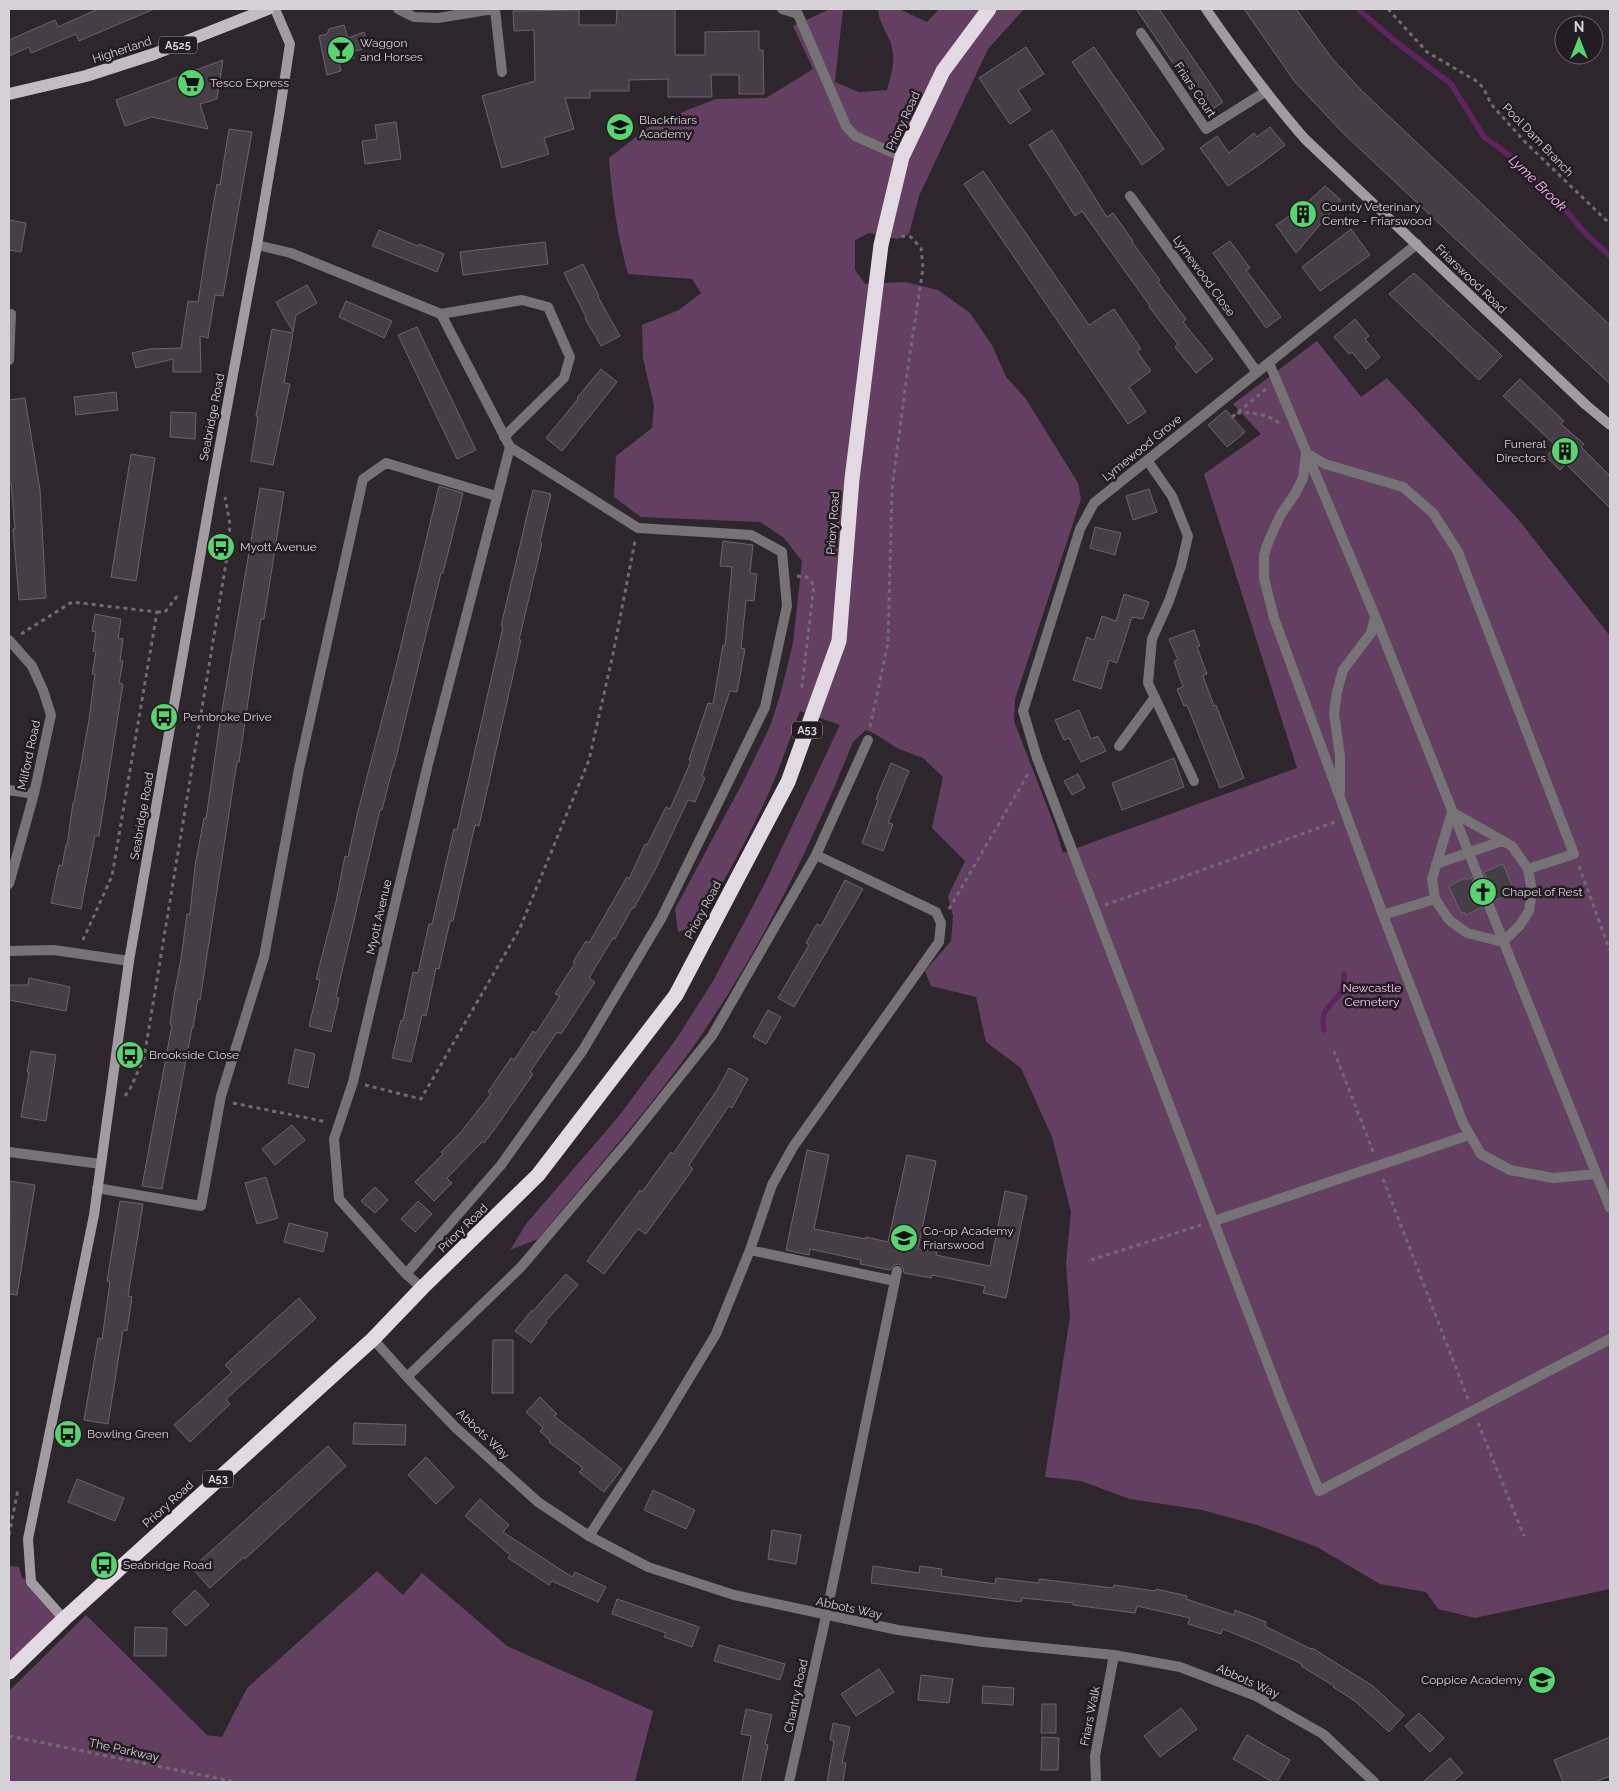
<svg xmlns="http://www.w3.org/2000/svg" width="1619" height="1791" font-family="Raleway,sans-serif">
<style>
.green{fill:#634062}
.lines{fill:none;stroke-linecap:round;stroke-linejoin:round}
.stream{stroke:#5f245f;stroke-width:5.5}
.building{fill:#463e46;stroke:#6c636c}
.path{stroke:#716a71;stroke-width:3;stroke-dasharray:4 4;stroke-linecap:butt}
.lane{stroke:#767276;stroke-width:10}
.street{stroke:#767276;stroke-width:10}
.secondary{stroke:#a29ba2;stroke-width:10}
.primary{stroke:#c4bcc4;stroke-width:12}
.highway{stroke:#e3d9e2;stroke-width:15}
.labels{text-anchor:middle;stroke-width:5;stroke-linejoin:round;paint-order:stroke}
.shield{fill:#241c23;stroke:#a19ba1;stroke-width:1}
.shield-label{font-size:11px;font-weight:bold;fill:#d7d2d7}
.poi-label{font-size:12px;fill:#d7d2d7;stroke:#241c23;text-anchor:start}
.street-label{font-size:12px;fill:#d7d2d7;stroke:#241c23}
.park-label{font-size:12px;fill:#f8c4f6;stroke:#241c23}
.water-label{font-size:14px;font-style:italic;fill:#fdb8fb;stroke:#241c23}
</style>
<rect width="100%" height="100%" fill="#2d262d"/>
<!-- green -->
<path class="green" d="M830 9H843L835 82 859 92 887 90C892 73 897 56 889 39 884 28 879 21 878 9H899L927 22 939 9H1024L988 49 919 196 909 234 897 239 869 233 855 240V270L865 284 905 282 938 290 970 313 992 345 1006 377 1026 399 1078 483 1081 499 1015 699 1014 721 1055 827 1063 853 1297 768 1204 474 1261 434 1233 404 1317 341 1361 397 1387 378 1518 519 1610 636V1589L1475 1618 1438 1609 1426 1592 1380 1584 1317 1547 1257 1525 1202 1510 1130 1499 1081 1481 1045 1477 1070 1317 1066 1263 1071 1212 1052 1137 1021 1068 986 1042 976 997 931 986 925 971 951 941 953 916 948 896 965 861 932 828 943 777 923 758 897 748 875 734 866 730 853 742C814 838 769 933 712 1019 661 1097 597 1167 538 1239L510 1250 526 1224 619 1116 677 1038 713 981 765 883 840 725 800 711C791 735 783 759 773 783 752 832 725 879 698 925L678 932 675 909 743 782 771 724 781 692 793 643 802 561 784 538 760 522 641 517 614 497 616 456 652 428 654 406 643 358 642 325 679 310 701 293 692 279 628 274C617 234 612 199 609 158L649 127 690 109 716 99 766 98 813 69 793 26Z
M9 1566 19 1567 22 1578 31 1582 64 1619 9 1675Z
M377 1571 403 1595 422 1573 507 1646 653 1711 635 1782H9V1691L86 1615 207 1735 222 1737 247 1688Z"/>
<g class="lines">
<!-- stream -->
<path class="stream" d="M1358 9 1395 41 1451 84 1484 137 1520 163 1559 202 1585 233 1610 256
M1324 1030C1317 1001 1347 1004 1344 974"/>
</g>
<!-- building -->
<path class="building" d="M98 9H154L79 41 76 34 31 53 29 47 9 56V40L55 20 58 27Z
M617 9H675V55H705V32L759 31V50H763L764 94H739V75H711L712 97H668V79L629 80V91H590V98H565L574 129 544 138 549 154 502 168 482 96 535 81 534 30 514 31 513 11 579 10V25H616Z
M1136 9H1159L1223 102 1207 113Z
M1244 9H1296L1331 57 1361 90 1610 325V384L1344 134 1295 82Z
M344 25 348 38 364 32 369 47 353 52 354 58 339 62 341 71 327 75 319 36 327 34 329 29Z
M1026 47 1044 74 1018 90 1031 110 1010 124 979 78Z
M1094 47 1164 149 1142 165 1072 62Z
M223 60 217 99 200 104 208 129 152 117 125 126 116 100Z
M396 122 401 159 365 164 362 141 377 139 375 125Z
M1270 127 1285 145 1259 165 1228 186 1200 148 1217 136 1229 153 1254 133 1257 137Z
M229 129 252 132 223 296 215 295 208 338 200 336 201 372H173V359L136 368 132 353 149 349 181 348 188 301 198 302 210 224 217 184 220 185Z
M1052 130 1107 217 1113 213 1133 241 1132 242 1160 280 1158 282 1186 319 1183 322 1213 359 1196 373 1175 347 1178 344 1149 307 1150 306 1082 211 1075 216 1029 145Z
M983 171 1089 325 1114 309 1141 349 1137 351 1151 371 1129 387 1146 412 1128 424 964 184Z
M1325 186 1341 200 1296 253 1276 225 1301 208Z
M9 220 26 223 21 252 9 250Z
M1351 229 1370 255 1320 291 1302 267Z
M379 230 418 246 419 244 444 254 437 272 372 246Z
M1230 241 1250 268 1246 270 1281 317 1266 328 1213 253Z
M545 242 548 264 463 275 460 252Z
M583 264 599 296 598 297 620 336 601 346 585 318 586 317 564 273Z
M1414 273 1502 356 1479 380 1389 294Z
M307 285 317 303 296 315 293 332 276 302Z
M346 301 392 321 384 338 339 317Z
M1355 319 1369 336 1365 339 1380 357 1366 369 1352 352 1349 354 1334 337Z
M417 327 476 450 457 459 398 335Z
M272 329 293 333 284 383 290 384 273 465 251 461 258 417 256 416Z
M601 369 617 382 562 451 546 438 578 399 577 398Z
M1520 379 1564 421 1561 424 1584 444 1581 447 1610 476V508L1566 464 1560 470 1546 457 1556 446 1503 396Z
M116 392 118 410 76 415 74 397Z
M25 398 40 490 46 598 19 600 13 529H15L11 483H9V400Z
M1226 410 1245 432 1227 447 1208 425Z
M171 412 196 413 195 439 170 437Z
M131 454 155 458 136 581 111 577Z
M439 486 463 493 443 573H441L394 766H393L382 810H380L336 997 339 998 331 1032 309 1026 320 980 316 979 336 902 345 856 348 857 357 815 396 666Z
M260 488 284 492 264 619H261L253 668 239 762H237L200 1000 198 999 193 1028H192L162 1189 142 1186 172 1025 170 1024 174 995 181 959 187 914H190L195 866 204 818 206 819 220 722Z
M1149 489 1157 512 1133 520 1126 496Z
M533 490 551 494 540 542 542 543 519 640H521L479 826 475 825 453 921H450L439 969 436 968 426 1016 422 1015 411 1062 392 1058 401 1020 403 1021 413 972 418 973 429 924H432L454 829 457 830 503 627 501 626Z
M1095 527 1121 533 1115 555 1090 548Z
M723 541 753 545 750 573 757 574 754 601 746 600 741 648 745 649 737 692 730 691 702 776 705 778 695 802 688 800 655 870 634 908H632L615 939 613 938 589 978 595 982 561 1034 557 1032 530 1072 533 1074 497 1126 484 1143 482 1142 447 1178 452 1183 434 1201 415 1182 443 1154 441 1152 461 1132 491 1094 488 1092 511 1058 514 1060 533 1031 536 1033 560 996 555 994 575 963 573 962 586 941 589 943 627 877 629 879 645 844 647 845 666 807 670 809 691 761 689 760 708 703 713 704 723 645 725 646 732 567 720 566Z
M1124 594 1149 602 1143 619 1132 617 1117 663 1109 660 1101 689 1073 680 1087 637 1094 640 1102 616 1116 621Z
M95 614 121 619 118 638 123 639 120 661H123L119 683 123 684 99 836H95L81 909 51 903 59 865 62 866 66 845H67L73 803H74L89 720 95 674H92L96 652 93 651 96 632 92 631Z
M1194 630 1200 646 1197 647 1207 674 1203 676 1214 706 1216 705 1244 778 1220 788 1187 705 1184 706 1177 689 1183 687 1174 661 1178 660 1169 639Z
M1079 710 1091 739 1098 736 1106 751 1081 762 1069 738 1064 740 1055 720Z
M1174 758 1184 787 1122 810 1112 783Z
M891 763 909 771 888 823 893 824 883 851 862 843 878 800 876 799Z
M1078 774 1085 788 1072 795 1064 781Z
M1503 864 1515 892 1494 901 1491 893 1486 891 1489 884 1484 872Z
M1471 877 1476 889 1482 893 1479 898 1482 907 1466 915 1464 912 1461 913 1449 886 1465 878 1466 880Z
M845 880 863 889 794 1007 778 998 809 945 806 943 817 924 821 926Z
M29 978 70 987 66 1011 9 1000V985H28Z
M768 1010 781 1017 766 1044 753 1037Z
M295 1049 315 1054 308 1088 288 1083Z
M31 1051 56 1055 46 1121 21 1117 29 1072H27Z
M729 1068 748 1079 732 1108 729 1106 689 1165 693 1169 646 1234 638 1229 604 1274 587 1261 640 1190 642 1192 671 1152 673 1154 717 1090Z
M292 1125 305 1140 275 1165 262 1149Z
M807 1150 829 1155 814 1229 866 1239V1237L888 1242 907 1155 936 1161 918 1249 937 1252 936 1255 990 1266 1005 1191 1027 1196 1006 1298 983 1293 985 1286 932 1275 931 1278 904 1273 903 1268 899 1264 894 1265 890 1270 860 1264 861 1260 810 1249 809 1255 786 1250Z
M266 1177 278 1218 257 1224 245 1183Z
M10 1181 35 1185 17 1295 9 1294Z
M375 1187 388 1200 375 1213 361 1201Z
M120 1201 143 1204 128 1296 132 1297 127 1331 123 1330 108 1424 84 1420 98 1338 102 1339 110 1282 107 1281Z
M418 1201 432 1214 415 1232 401 1219Z
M289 1223 328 1233 323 1252 284 1242Z
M566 1274 578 1285 546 1321 547 1322 531 1343 515 1331 532 1310 533 1311Z
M299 1298 316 1318 226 1399 230 1404 190 1442 174 1425 232 1372 225 1365Z
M493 1340H513V1393H492Z
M540 1397 557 1414 554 1416 622 1469 604 1492 579 1472 583 1468 549 1442 550 1441 540 1431 543 1428 526 1412Z
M354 1423 406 1425 405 1445 353 1444Z
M328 1446 346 1466 245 1559 244 1557 210 1588 192 1568Z
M426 1457 454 1487 436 1504 408 1475Z
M77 1479 124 1498 115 1521 68 1502Z
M653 1490 695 1510 686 1529 644 1510Z
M480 1499 509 1525 503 1532 572 1577 575 1572 606 1587 598 1602 552 1581 549 1585 508 1558 510 1555 465 1516Z
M772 1530 801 1535 796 1564 768 1559Z
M873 1566 919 1573 920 1566 942 1569 941 1576 995 1584 996 1578 1039 1583V1579L1113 1588 1114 1585 1155 1591 1156 1589 1187 1596 1186 1599 1234 1615 1235 1610 1266 1622 1265 1626 1311 1649 1312 1648 1373 1686 1404 1715 1389 1732 1355 1701 1333 1687 1334 1686 1301 1666 1302 1664 1260 1644 1223 1629 1221 1634 1188 1624 1190 1618 1137 1606 1135 1613 1073 1605V1603L1022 1598 1021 1602 871 1583Z
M195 1590 209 1605 186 1626 172 1612Z
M617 1599 699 1627 692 1647 664 1637 666 1633 612 1614Z
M135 1627 167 1628 166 1656H134Z
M719 1645 785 1664 780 1680 714 1661Z
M879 1669 894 1692 856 1716 841 1694Z
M921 1675 953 1679 949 1703 918 1700Z
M983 1686 1014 1688 1013 1705 982 1703Z
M1042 1704H1056V1733H1041Z
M1181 1708 1197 1729 1160 1757 1144 1736Z
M746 1709 772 1715 765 1744 768 1745 760 1782H742L751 1736 741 1734Z
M1419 1713 1444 1738 1430 1752 1405 1726Z
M833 1723 850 1727 842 1763H846L843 1782H827L834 1741 830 1740Z
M1247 1735 1290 1760 1277 1782H1273L1233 1759Z
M1042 1737 1059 1738 1058 1770H1041Z
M1610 1737V1776L1595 1782H1563L1554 1760Z
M1450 1758 1463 1773 1452 1782H1423Z"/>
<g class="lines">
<!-- path -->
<path class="path" d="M1388 9 1427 52 1478 82 1484 89 1491 104 1524 141 1610 224
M1237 413C1253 412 1266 414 1279 423
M1232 417 1266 389
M797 576 807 577 814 585 802 686 803 690
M157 612H165L178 595
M21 634 72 602 157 612 112 876 82 942
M870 727 888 643 892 489 908 367 923 268 921 248 911 237 900 236
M1579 866 1610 951
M1105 905 1335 822
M949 909 1028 774
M1334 1051 1374 1154
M365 1085 421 1099 520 928 589 760 613 654 635 541
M125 1096 130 1089 144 1058 228 551 230 524 225 497
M233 1103 327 1122
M1383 1179 1468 1399
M1091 1260 1201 1225
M1478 1423 1524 1536
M9 1535 18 1489
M9 1736 236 1782"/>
<!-- lane -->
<path class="lane" d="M398 9 414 17 438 18 493 9
M495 9 502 72
M782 9 798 14 846 126 855 136 902 157
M441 314 522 300 548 307 570 357 564 378 504 437
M1269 363 1375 616 1482 886
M1037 758 1282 1401 1319 1491 1610 1339
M1340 792V756L1334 713 1337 692 1343 670 1371 633 1375 617
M1452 812 1512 846 1528 869 1532 891 1529 911 1520 925 1503 942 1467 933 1449 920 1435 899 1432 879Z
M1436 864 1502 841
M1528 869 1574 854 1458 552 1433 513 1403 487 1325 464 1306 453 1303 478 1295 494 1281 514 1269 540 1264 555V578L1274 618 1383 915 1463 1123 1481 1154 1510 1170 1553 1178 1596 1174
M1486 898 1610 1208
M1383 915 1435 899
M97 1188 201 1206 221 1096 264 957 299 769 363 479 386 463 496 496
M1214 1221 1469 1135
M750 1250 895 1281
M589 1536 658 1430 716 1334 750 1250 772 1185 793 1147 939 942 941 923 936 912 816 855
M826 1616 897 1271"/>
<!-- street -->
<path class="street" d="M1141 33 1206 129 1265 92
M1130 196 1257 372
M257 245 291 253 441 314 510 447 428 764 353 1082 334 1139 339 1199 406 1274 422 1288
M9 360 11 314
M1147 460 1172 496 1188 536 1181 566 1169 601 1152 639 1148 683 1194 781
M9 640 32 666 43 690 51 715 34 794 9 884
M1119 746 1155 697
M1037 758 1023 711 1080 529 1094 503 1417 244
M9 790 34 794
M9 951 54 950 129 961
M9 1152 101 1164
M406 1274 501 1165 583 1050 661 919 765 707 787 606 782 552 751 535 638 528 510 447
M373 1339 407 1377 455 1427 538 1502 589 1536 648 1567 734 1595 898 1630 983 1642 1114 1655 1180 1667 1256 1696 1323 1734 1374 1782
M407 1377 521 1267 629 1140 712 1036 816 855 868 740
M789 1782 826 1616
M1096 1782 1095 1756 1114 1655"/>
<!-- secondary -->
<path class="secondary" d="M1206 9C1237 54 1269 98 1305 139L1586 405 1610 425
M64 1619 31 1582 28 1539 94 1215 129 961 214 477 257 245 279 116 290 44 275 9"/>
<!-- primary -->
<path class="primary" d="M9 94 86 76 154 54 268 9"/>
<!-- highway -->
<path class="highway" d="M9 1672 64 1619 373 1339 422 1288 538 1175 676 995 788 782 839 641 852 479 881 245 902 157 943 71 989 9"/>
</g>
<!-- icons -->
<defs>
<g id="bar-disc" transform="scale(1.4375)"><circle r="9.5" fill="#58d570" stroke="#241c23"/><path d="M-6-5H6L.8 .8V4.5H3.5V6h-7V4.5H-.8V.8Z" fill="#111"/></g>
<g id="supermarket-disc" transform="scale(1.4375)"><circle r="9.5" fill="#58d570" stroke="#241c23"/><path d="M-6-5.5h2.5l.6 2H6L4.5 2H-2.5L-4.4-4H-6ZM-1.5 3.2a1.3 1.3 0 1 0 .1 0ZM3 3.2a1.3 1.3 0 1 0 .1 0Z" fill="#111"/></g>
<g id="school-disc" transform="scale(1.4375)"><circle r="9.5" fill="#58d570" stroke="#241c23"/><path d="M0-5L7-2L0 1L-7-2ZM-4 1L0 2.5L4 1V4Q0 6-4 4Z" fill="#111"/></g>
<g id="building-disc" transform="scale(1.4375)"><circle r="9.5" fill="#58d570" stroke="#241c23"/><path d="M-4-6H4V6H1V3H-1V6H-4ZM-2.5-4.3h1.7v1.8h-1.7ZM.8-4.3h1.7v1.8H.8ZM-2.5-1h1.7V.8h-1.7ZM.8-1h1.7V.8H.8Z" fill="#111"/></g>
<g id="bus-disc" transform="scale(1.4375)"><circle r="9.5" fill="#58d570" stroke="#241c23"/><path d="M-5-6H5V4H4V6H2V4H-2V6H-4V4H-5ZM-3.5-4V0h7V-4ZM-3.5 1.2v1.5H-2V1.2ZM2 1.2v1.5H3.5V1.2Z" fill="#111"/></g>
<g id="church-disc" transform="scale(1.4375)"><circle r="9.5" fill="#58d570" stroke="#241c23"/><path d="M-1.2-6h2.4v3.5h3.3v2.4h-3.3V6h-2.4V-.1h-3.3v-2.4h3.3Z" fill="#111"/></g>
</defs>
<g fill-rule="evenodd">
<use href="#bar-disc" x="341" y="50"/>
<use href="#supermarket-disc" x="191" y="83"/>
<use href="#school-disc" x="620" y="127"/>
<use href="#building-disc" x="1303" y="214"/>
<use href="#building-disc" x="1565" y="451"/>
<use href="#bus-disc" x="221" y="547"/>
<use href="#bus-disc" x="164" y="717"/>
<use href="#church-disc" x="1483" y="892"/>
<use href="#bus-disc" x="130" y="1055"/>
<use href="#school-disc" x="904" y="1238"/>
<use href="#bus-disc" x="68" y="1434"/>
<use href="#bus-disc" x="104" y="1565"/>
<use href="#school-disc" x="1542" y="1680"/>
</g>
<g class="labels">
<!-- shield labels -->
<g class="shield">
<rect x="159" y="36.5" width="38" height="17" rx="4"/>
<rect x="792" y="721.5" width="30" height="17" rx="4"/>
<rect x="203" y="1470.5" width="30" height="17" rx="4"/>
</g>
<g class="shield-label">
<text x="178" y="49">A525</text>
<text x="807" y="734">A53</text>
<text x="218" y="1483">A53</text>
</g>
<!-- poi labels -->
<g class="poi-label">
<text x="360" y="47">Waggon<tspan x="360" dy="14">and Horses</tspan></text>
<text x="210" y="87">Tesco Express</text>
<text x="639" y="124">Blackfriars<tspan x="639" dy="14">Academy</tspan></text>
<text x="1322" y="211">County Veterinary<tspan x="1322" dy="14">Centre - Friarswood</tspan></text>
<text x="1546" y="448" text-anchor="end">Funeral<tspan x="1546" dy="14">Directors</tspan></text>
<text x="240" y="551">Myott Avenue</text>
<text x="183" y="721">Pembroke Drive</text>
<text x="1502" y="896">Chapel of Rest</text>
<text x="149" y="1059">Brookside Close</text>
<text x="923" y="1235">Co-op Academy<tspan x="923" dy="14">Friarswood</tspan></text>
<text x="87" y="1438">Bowling Green</text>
<text x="123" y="1569">Seabridge Road</text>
<text x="1523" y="1684" text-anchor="end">Coppice Academy</text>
</g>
<!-- street labels -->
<g class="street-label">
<text transform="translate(122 50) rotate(-18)" y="4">Higherland</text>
<text transform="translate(1195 90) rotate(56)" y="4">Friars Court</text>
<text transform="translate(903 121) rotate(-65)" y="4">Priory Road</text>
<text transform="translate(1538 140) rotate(46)" y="4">Pool Dam Branch</text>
<text transform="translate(1204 276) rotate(54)" y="4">Lymewood Close</text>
<text transform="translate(1471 279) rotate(44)" y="4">Friarswood Road</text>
<text transform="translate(212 417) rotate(-79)" y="4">Seabridge Road</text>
<text transform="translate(1142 448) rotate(-39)" y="4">Lymewood Grove</text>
<text transform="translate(833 523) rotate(-86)" y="4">Priory Road</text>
<text transform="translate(29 755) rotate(-78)" y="4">Milford Road</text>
<text transform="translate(142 816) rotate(-80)" y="4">Seabridge Road</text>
<text transform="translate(703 910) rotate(-62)" y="4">Priory Road</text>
<text transform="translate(379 917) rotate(-77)" y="4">Myott Avenue</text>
<text transform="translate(463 1228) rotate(-44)" y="4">Priory Road</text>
<text transform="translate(483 1434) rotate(43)" y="4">Abbots Way</text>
<text transform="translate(168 1504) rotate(-42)" y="4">Priory Road</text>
<text transform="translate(849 1608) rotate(12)" y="4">Abbots Way</text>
<text transform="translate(1248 1681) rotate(24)" y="4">Abbots Way</text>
<text transform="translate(796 1696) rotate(-78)" y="4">Chantry Road</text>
<text transform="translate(1090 1716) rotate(-79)" y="4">Friars Walk</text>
<text transform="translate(124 1750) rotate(12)" y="4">The Parkway</text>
</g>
<!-- park labels -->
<g class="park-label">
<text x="1372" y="992">Newcastle<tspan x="1372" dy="14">Cemetery</tspan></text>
</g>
<!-- water labels -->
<g class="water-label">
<text transform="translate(1538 183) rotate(44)" y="5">Lyme Brook</text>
</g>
</g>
<!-- border -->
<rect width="1619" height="1791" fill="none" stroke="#d7d2d7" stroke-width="20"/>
<!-- north arrow -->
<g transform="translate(1579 40)"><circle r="24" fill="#241c23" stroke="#6c656b"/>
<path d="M0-4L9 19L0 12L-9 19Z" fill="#58d570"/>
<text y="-8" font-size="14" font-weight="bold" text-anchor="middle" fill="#d7d2d7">N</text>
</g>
</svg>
